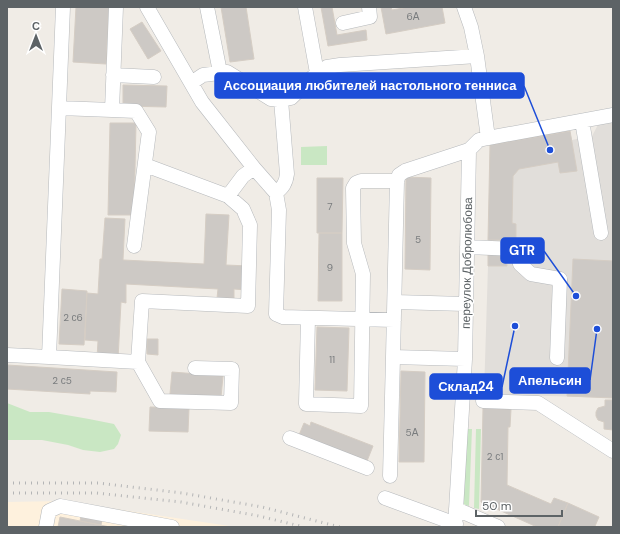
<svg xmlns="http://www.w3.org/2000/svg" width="620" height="534" font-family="'DM Sans',sans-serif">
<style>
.commercial{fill:#fef1dd}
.industrial{fill:#e1deda}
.green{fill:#c9e7c3}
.building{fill:#cdc9c5;stroke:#d5cdc4}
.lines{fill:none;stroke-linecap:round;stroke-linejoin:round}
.minor-casing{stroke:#b6b9bc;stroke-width:15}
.minor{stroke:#fff;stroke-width:14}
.rail{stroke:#b4b5b6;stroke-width:3;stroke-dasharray:1 5;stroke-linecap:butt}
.labels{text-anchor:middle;stroke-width:3;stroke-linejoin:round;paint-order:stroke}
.number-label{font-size:10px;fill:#797c7e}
.street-label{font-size:12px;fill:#5d6366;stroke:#fff}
.leader{fill:none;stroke:#1d4ed8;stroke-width:1.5}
.callout-dot{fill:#1d4ed8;stroke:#fff;stroke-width:1.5}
.callout{fill:#1d4ed8;stroke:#1d4ed8;stroke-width:1.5}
.callout-label{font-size:13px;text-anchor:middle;font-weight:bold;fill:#fff}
</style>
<rect width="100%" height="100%" fill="#f0ece6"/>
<!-- commercial -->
<path class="commercial" d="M62 501 236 527H8L7 526V502Z"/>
<!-- industrial -->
<path class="industrial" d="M613 121V398L484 394 488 266 490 145 570 131 572 140 592 136 599 123Z"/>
<!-- green -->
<path class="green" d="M327 146V165H301V147Z
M7 403 30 412H49L89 419 114 424 121 435 118 444 114 449 100 452 83 450 68 445 42 440H7Z
M466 429H472L469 506 463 504Z
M476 429H481L479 509 474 508Z"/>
<!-- building -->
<path class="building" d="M76 7H109L106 64 73 62Z
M221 7H246L254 59 230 62Z
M321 7H334H332L337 35 366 30 367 40 328 46Z
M381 7H391L392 10 409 7H442L445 23 386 34Z
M142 22 161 51 148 59 130 29Z
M123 85 167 86 166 107 123 106Z
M110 123H136L134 215H108Z
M570 131 577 171 560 173 558 162 519 169 513 176 512 223 516 224V240H488L490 145Z
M406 177 431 178 430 270 405 269Z
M317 178H343L342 233H317Z
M206 214 229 215 226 265 248 266 246 290 234 289V298H217L218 289 126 284V303L121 302 118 359 97 358 98 341 85 340 87 293 98 294 100 259H102L105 218 125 219 123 260 204 264Z
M319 233H342V301H318Z
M488 254H506L507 266H488Z
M573 259 613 261V398L567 396Z
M62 289 87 291 84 345 59 344Z
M317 327 349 328 347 391 315 390Z
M147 339H158V355L147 354Z
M7 365 117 372 116 392 90 391V394L7 389Z
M401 371 425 372 424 462H399Z
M172 372 223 376 221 397 170 394Z
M605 400H613V430L604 429V422L598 420 596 416V412L598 408 605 406Z
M150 407 189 408 188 432 149 431Z
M483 408 511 409 510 427H508L507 485 551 504 554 498 568 503 558 527H537L481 502Z
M311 422 373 446 367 461 299 435 304 423 310 426Z
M568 503 599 517 595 526 598 527H558Z
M81 516 102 520 101 525 80 521Z
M60 517 110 527H58Z"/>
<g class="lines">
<!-- minor casing -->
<g class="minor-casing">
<path id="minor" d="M147 7 202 102 254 168 276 193 279 210 276 314 283 317 394 320
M207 7 220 72
M305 7 317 73
M464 7 471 27 477 56
M343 23 370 17 369 7
M113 75 154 77
M191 83 203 75 227 72 271 99 281 100 291 98 317 73 327 67 340 65 477 56 488 138
M59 108 112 110 116 7
M112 110 136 111 149 132 134 246
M582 121 601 233
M276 193C283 187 286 183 287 174L281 100
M228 196 243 176 254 168
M467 247 518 249 520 264 531 274 560 279 557 358
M395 302 465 304
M308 318 306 404 361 406 363 274 354 243 353 188 356 183 361 181H397
M7 355 49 357 63 7
M49 357 138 362 142 301 248 306 250 225 243 209 228 196 145 165
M393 357 397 181 399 175 405 171 469 150
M138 362 160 401 231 403 232 369 195 368
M483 401 538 403 613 451
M290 438 367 468
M390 476 393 357 465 359
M385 498 456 524
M456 509 498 527
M46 527 49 511 60 506 172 527
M455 527 465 359 469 150 479 140 488 138 613 115"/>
</g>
<!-- minor -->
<use href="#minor" class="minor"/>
<!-- rail -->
<path class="rail" d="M7 483H98L182 493 262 507 340 527
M7 493H96L181 502 259 516 304 527"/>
</g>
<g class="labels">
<!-- number labels -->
<g class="number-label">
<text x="413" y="20">6А</text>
<text x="330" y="210">7</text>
<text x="418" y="243">5</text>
<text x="330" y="271">9</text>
<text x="73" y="321">2 с6</text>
<text x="332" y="363">11</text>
<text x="62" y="384">2 с5</text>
<text x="412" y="436">5А</text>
<text x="495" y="460">2 с1</text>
</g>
<!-- street labels -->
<g class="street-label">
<text transform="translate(467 263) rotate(-89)" y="4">переулок Добролюбова</text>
</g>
</g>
<!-- callouts -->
<path class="leader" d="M550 150L524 86M576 296L544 251M597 329L590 380M515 326L502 387"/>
<g class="callout-dot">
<circle cx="550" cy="150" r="4"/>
<circle cx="576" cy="296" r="4"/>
<circle cx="597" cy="329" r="4"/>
<circle cx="515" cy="326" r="4"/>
</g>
<g class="callout">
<rect x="215" y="73" width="309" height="25" rx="4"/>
<rect x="501" y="238" width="43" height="25" rx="4"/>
<rect x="510" y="368" width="80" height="25" rx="4"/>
<rect x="430" y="374" width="72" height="25" rx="4"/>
</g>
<g class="callout-label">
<text x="370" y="90">Ассоциация любителей настольного тенниса</text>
<text x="522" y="255">GTR</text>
<text x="550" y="385">Апельсин</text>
<text x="466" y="391">Склад24</text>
</g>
<!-- border -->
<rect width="620" height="534" fill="none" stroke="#5d6366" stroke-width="16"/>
<!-- north arrow -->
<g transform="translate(36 36)" stroke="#ffffff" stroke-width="3" paint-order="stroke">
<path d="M0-3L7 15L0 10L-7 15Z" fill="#5d6366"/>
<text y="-6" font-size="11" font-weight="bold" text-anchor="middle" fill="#5d6366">С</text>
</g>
<!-- scale -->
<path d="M476 510v6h86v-6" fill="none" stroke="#5d6366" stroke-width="2"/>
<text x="482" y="510" font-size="12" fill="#5d6366" stroke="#ffffff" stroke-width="3" paint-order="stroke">50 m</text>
</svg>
